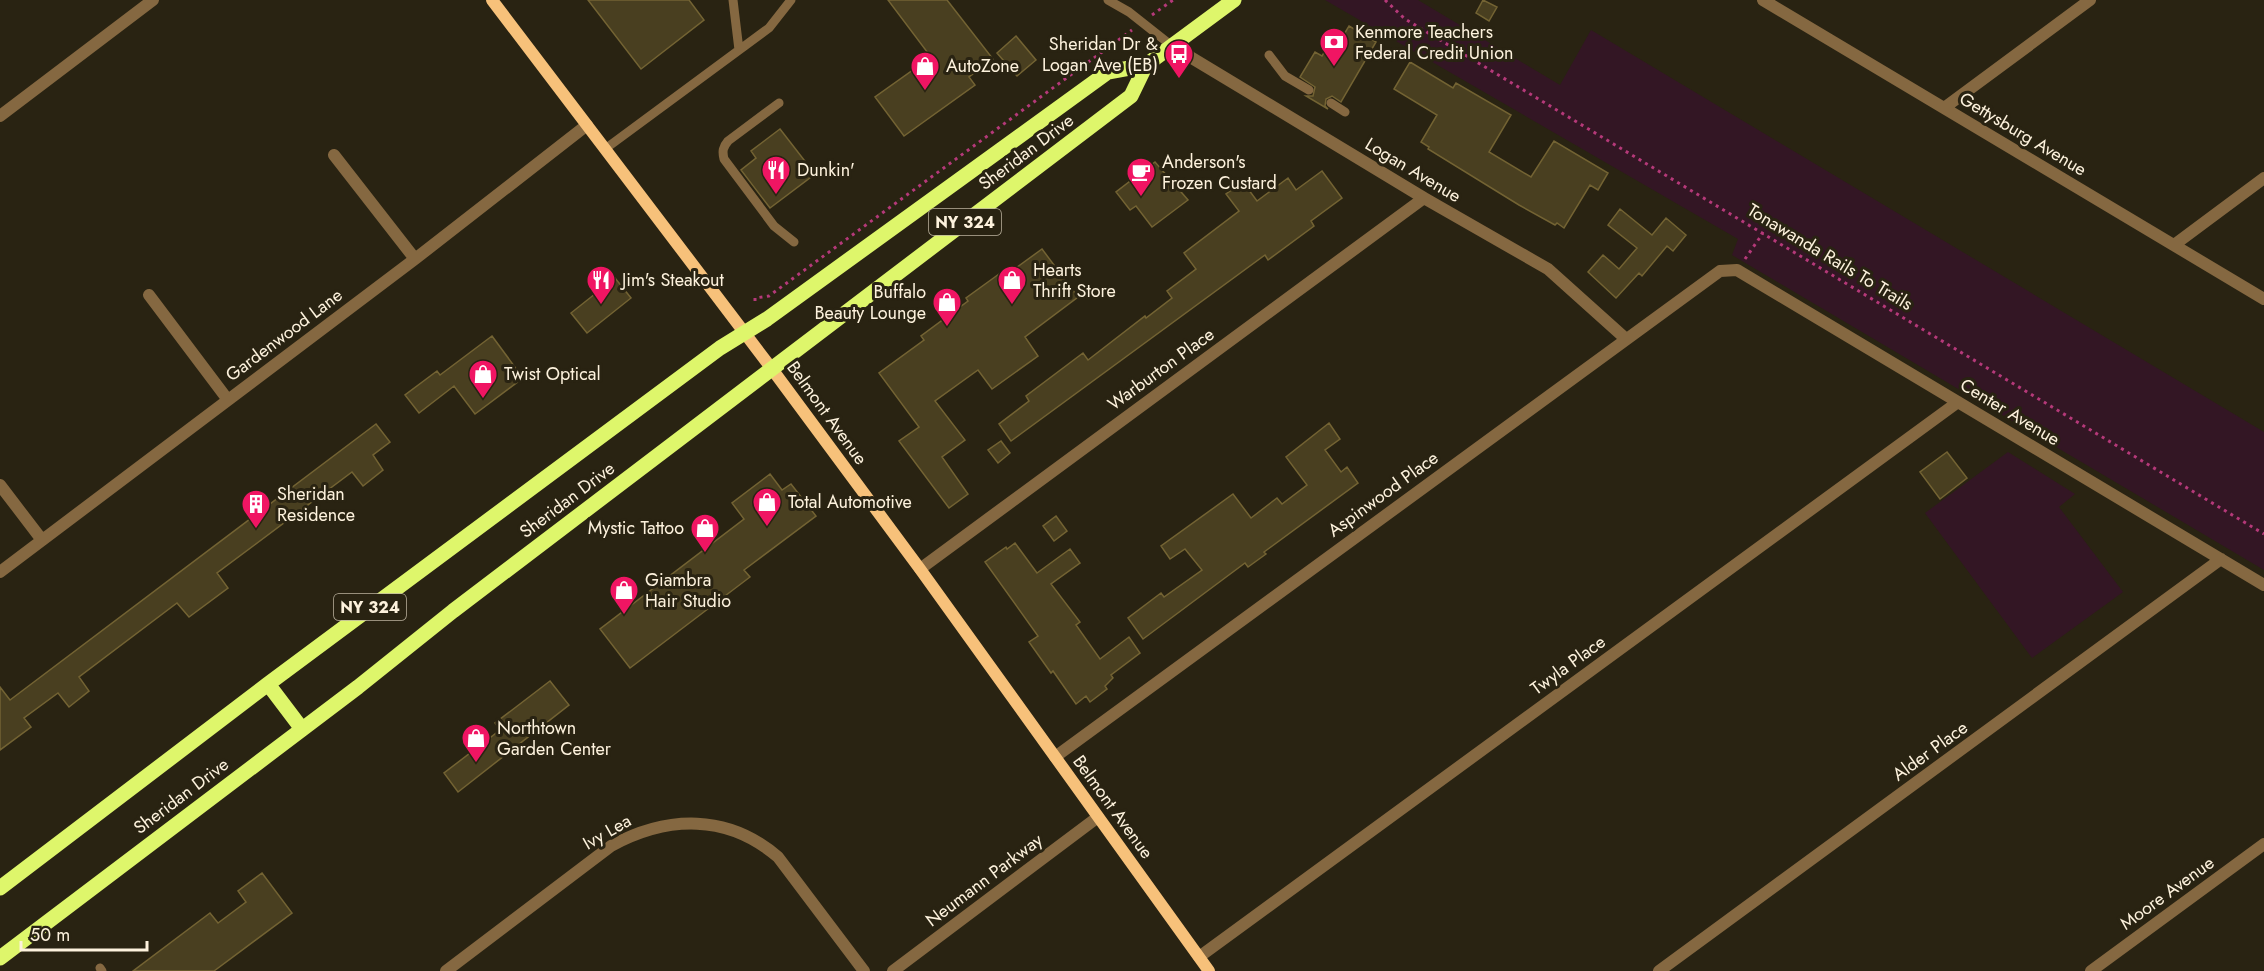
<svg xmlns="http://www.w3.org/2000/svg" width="2264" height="971" font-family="Jost,sans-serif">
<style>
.green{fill:#331624}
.building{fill:#493f20;stroke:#736333;stroke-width:1.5}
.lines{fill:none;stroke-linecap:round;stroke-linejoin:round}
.path{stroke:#b53979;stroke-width:3;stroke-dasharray:3 4.5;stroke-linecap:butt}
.lane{stroke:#856841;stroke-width:9}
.street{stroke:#856841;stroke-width:12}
.secondary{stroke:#f7c17a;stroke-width:12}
.primary{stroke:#def66b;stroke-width:15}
.labels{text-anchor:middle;stroke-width:6;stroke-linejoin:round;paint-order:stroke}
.shield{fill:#292312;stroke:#bdb4a0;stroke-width:1.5}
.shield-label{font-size:16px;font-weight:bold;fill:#fdf2dd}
.poi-label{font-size:18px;fill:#fdf2dd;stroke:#292312;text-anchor:start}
.street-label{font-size:18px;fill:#fdf2dd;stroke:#292312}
</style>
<rect width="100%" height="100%" fill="#292312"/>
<!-- green -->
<path class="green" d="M1325 0H1418L1560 85 1591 30 2264 432V570L1732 255 1738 239Z
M2008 452 2075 494 2059 507 2123 592 2032 658 1925 513Z"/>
<!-- building -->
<path class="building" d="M588 0H689L704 20 641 69Z
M888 0H947L993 59 969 77 975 85 904 136 875 97 931 57Z
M1483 0 1497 7 1489 21 1476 13Z
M1349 26 1376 42 1341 102 1332 96 1326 99 1325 106 1328 109 1306 96H1313L1315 87 1300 77 1315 52 1322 56 1330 42 1337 46Z
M1016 36 1036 60 1017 76 997 53Z
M1410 62 1453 88 1456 83 1511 115 1489 152 1531 177 1554 141 1608 173 1598 190 1590 185 1564 228 1557 223 1555 225 1519 205 1428 149 1429 147 1421 142 1437 115 1394 89Z
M780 129 815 174 770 208 741 170 756 158 751 151Z
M1155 162 1188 200 1152 227 1136 206 1130 210 1116 192Z
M1322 171 1342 198 1311 221 1314 226 1268 260 1265 255 1011 441 999 424 1029 401 1026 396 1083 353 1088 360 1145 316 1146 318 1172 298 1167 291 1196 269 1184 253 1239 211 1226 194 1243 182 1257 201 1288 178 1296 190Z
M1620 209 1652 235 1666 218 1686 235 1673 251 1667 246 1642 276 1639 273 1616 298 1588 272 1603 255 1619 269 1637 248 1608 225Z
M1042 249 1078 297 1025 337 1038 356 992 389 978 370 935 401 965 440 942 457 968 494 949 508 899 441 919 427 879 373 924 340 921 336 968 301 966 298 999 274 1007 269 1009 273Z
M615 278 631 298 587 333 571 313Z
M492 336 523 378 475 414 454 386 419 413 405 395 437 371 440 375Z
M1329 423 1340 439 1325 450 1341 472 1347 467 1358 483 1264 552 1266 554 1248 567 1245 563 1143 639 1128 618 1161 593 1164 597 1202 570 1185 549 1170 559 1161 546 1233 494 1251 518 1277 498 1282 504 1307 485 1286 457Z
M376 424 390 442 373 455 383 470 363 486 352 472 217 573 228 588 189 617 177 603 79 677 89 691 69 707 58 693 24 718 31 727 0 750V687L10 700Z
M1001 441 1010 453 998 463 988 450Z
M1947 452 1967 478 1940 499 1920 472Z
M770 474 782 490 791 484 816 516 744 570 750 577 630 668 600 629 744 519 732 503Z
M1056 516 1067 531 1054 541 1043 526Z
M1015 543 1037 573 1070 549 1080 563 1051 584 1080 622 1076 625 1100 659 1129 637 1140 653 1111 675 1113 678 1105 686 1107 689 1090 702 1086 696 1076 704 1053 671 1051 673 1029 642 1038 636 985 562 1006 547 1007 549Z
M550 681 569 705 458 792 444 773 500 730 495 723Z
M262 873 292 913 214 971H133L210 913 218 923 246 902 238 891Z"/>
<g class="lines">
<!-- path -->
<path class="path" d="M1385 0 1405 19 2264 534
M1152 15 1173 0
M1745 259 1763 233
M755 301V298L769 296 1132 30"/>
<!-- lane -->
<path class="lane" d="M733 0 739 50
M1108 0 1129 12 1172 46
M1269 55 1285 76 1309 90
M779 103 728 141C723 147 722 151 724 159L774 226 794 242
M1331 103 1345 112
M605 149 769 28 791 0
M100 968 102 971"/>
<!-- street -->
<path class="street" d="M1763 0 2264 299
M1172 46 1424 198 1548 269 1626 339
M1944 108 2090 0
M0 116 153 0
M334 155 415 259
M2174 245 2264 178
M149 295 228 400
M0 485 42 540
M920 569 1424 198
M0 572 415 259 587 125
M1055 757 1720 271 1737 270 2264 585
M1199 957 1958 402
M446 971 611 846C668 815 728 814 778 857L864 971
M893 971 1098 817
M1659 971 2221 559
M2091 971 2264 844"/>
<!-- secondary -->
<path class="secondary" d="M492 0 772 369 920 569 1209 971"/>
<!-- primary -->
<path class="primary" d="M268 684 302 729
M0 888 268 684 720 348 767 319 1108 72 1146 65 1234 0
M0 958 358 687 453 611 1131 96 1146 65"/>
</g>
<!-- icons -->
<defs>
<g id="bank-pin" transform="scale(1.5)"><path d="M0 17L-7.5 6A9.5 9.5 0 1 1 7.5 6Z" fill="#f01563" stroke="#292312"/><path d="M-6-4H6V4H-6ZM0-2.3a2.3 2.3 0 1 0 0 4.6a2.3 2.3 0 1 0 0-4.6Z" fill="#fff"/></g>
<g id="bus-pin" transform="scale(1.5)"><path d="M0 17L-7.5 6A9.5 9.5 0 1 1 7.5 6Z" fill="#f01563" stroke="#292312"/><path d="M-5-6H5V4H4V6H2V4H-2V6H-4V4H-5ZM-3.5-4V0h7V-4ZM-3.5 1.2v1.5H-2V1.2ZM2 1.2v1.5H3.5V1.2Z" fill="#fff"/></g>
<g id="shop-pin" transform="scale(1.5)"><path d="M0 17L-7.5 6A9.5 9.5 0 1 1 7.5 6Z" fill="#f01563" stroke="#292312"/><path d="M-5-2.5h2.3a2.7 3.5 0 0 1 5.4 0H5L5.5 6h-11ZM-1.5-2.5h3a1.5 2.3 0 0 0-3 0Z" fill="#fff"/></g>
<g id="restaurant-pin" transform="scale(1.5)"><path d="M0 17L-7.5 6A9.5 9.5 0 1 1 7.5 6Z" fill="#f01563" stroke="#292312"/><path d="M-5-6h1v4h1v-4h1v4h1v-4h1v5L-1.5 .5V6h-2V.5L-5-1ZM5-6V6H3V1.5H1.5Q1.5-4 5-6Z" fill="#fff"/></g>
<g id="cafe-pin" transform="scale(1.5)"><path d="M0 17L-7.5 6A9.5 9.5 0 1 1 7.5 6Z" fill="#f01563" stroke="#292312"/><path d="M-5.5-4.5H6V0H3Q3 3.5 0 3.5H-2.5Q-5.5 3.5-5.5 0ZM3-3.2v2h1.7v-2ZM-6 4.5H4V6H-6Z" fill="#fff"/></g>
<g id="building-pin" transform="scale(1.5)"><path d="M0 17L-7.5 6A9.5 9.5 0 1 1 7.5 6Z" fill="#f01563" stroke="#292312"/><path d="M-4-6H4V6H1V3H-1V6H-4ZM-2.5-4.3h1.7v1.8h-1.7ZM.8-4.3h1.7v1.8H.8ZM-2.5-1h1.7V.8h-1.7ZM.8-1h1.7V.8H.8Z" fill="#fff"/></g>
</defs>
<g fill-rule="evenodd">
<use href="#bank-pin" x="1334" y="42"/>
<use href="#bus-pin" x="1179" y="54"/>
<use href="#shop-pin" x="925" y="66"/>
<use href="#restaurant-pin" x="776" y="170"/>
<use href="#cafe-pin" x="1141" y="172"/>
<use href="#restaurant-pin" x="601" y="280"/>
<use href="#shop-pin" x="1012" y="280"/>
<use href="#shop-pin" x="947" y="302"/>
<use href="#shop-pin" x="483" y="374"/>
<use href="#shop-pin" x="767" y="502"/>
<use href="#building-pin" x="256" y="504"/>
<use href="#shop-pin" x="705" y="528"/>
<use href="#shop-pin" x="624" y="590"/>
<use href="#shop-pin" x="476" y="738"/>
</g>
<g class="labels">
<!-- shield labels -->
<g class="shield">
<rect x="929" y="209" width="72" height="26" rx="4.5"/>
<rect x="334" y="594" width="72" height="26" rx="4.5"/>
</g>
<g class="shield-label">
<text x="965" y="228">NY 324</text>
<text x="370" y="613">NY 324</text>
</g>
<!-- poi labels -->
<g class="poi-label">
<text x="1355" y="38">Kenmore Teachers<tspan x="1355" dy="21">Federal Credit Union</tspan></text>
<text x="1158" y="50" text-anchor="end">Sheridan Dr &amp;<tspan x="1158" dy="21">Logan Ave (EB)</tspan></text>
<text x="946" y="72">AutoZone</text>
<text x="1162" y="168">Anderson's<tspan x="1162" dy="21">Frozen Custard</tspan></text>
<text x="797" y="176">Dunkin'</text>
<text x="1033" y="276">Hearts<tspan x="1033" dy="21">Thrift Store</tspan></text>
<text x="622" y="286">Jim's Steakout</text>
<text x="926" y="298" text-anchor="end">Buffalo<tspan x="926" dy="21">Beauty Lounge</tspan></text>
<text x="504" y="380">Twist Optical</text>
<text x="277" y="500">Sheridan<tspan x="277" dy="21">Residence</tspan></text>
<text x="788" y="508">Total Automotive</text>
<text x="684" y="534" text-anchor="end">Mystic Tattoo</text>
<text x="645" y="586">Giambra<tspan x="645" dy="21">Hair Studio</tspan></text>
<text x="497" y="734">Northtown<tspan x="497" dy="21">Garden Center</tspan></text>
</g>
<!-- street labels -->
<g class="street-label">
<text transform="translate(2023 134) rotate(31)" y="6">Gettysburg Avenue</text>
<text transform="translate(1026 152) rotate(-37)" y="6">Sheridan Drive</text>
<text transform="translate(1413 170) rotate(31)" y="6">Logan Avenue</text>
<text transform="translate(1830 257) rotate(31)" y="6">Tonawanda Rails To Trails</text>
<text transform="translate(284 335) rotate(-37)" y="6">Gardenwood Lane</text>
<text transform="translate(1161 369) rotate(-36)" y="6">Warburton Place</text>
<text transform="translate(2010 412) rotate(31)" y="6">Center Avenue</text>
<text transform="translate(827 413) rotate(54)" y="6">Belmont Avenue</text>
<text transform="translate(1383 494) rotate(-36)" y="6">Aspinwood Place</text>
<text transform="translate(567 500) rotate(-37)" y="6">Sheridan Drive</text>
<text transform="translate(1568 665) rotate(-36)" y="6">Twyla Place</text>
<text transform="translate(1930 751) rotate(-36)" y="6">Alder Place</text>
<text transform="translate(181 796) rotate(-37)" y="6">Sheridan Drive</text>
<text transform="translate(1113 807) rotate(54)" y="6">Belmont Avenue</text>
<text transform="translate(607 832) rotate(-30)" y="6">Ivy Lea</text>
<text transform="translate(984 880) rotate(-37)" y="6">Neumann Parkway</text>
<text transform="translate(2167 893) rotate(-36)" y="6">Moore Avenue</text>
</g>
</g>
<!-- scale -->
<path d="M21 941v9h126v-9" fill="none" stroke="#fdf2dd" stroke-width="3"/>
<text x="30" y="941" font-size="18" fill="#fdf2dd" stroke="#292312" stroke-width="4.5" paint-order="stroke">50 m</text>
</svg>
